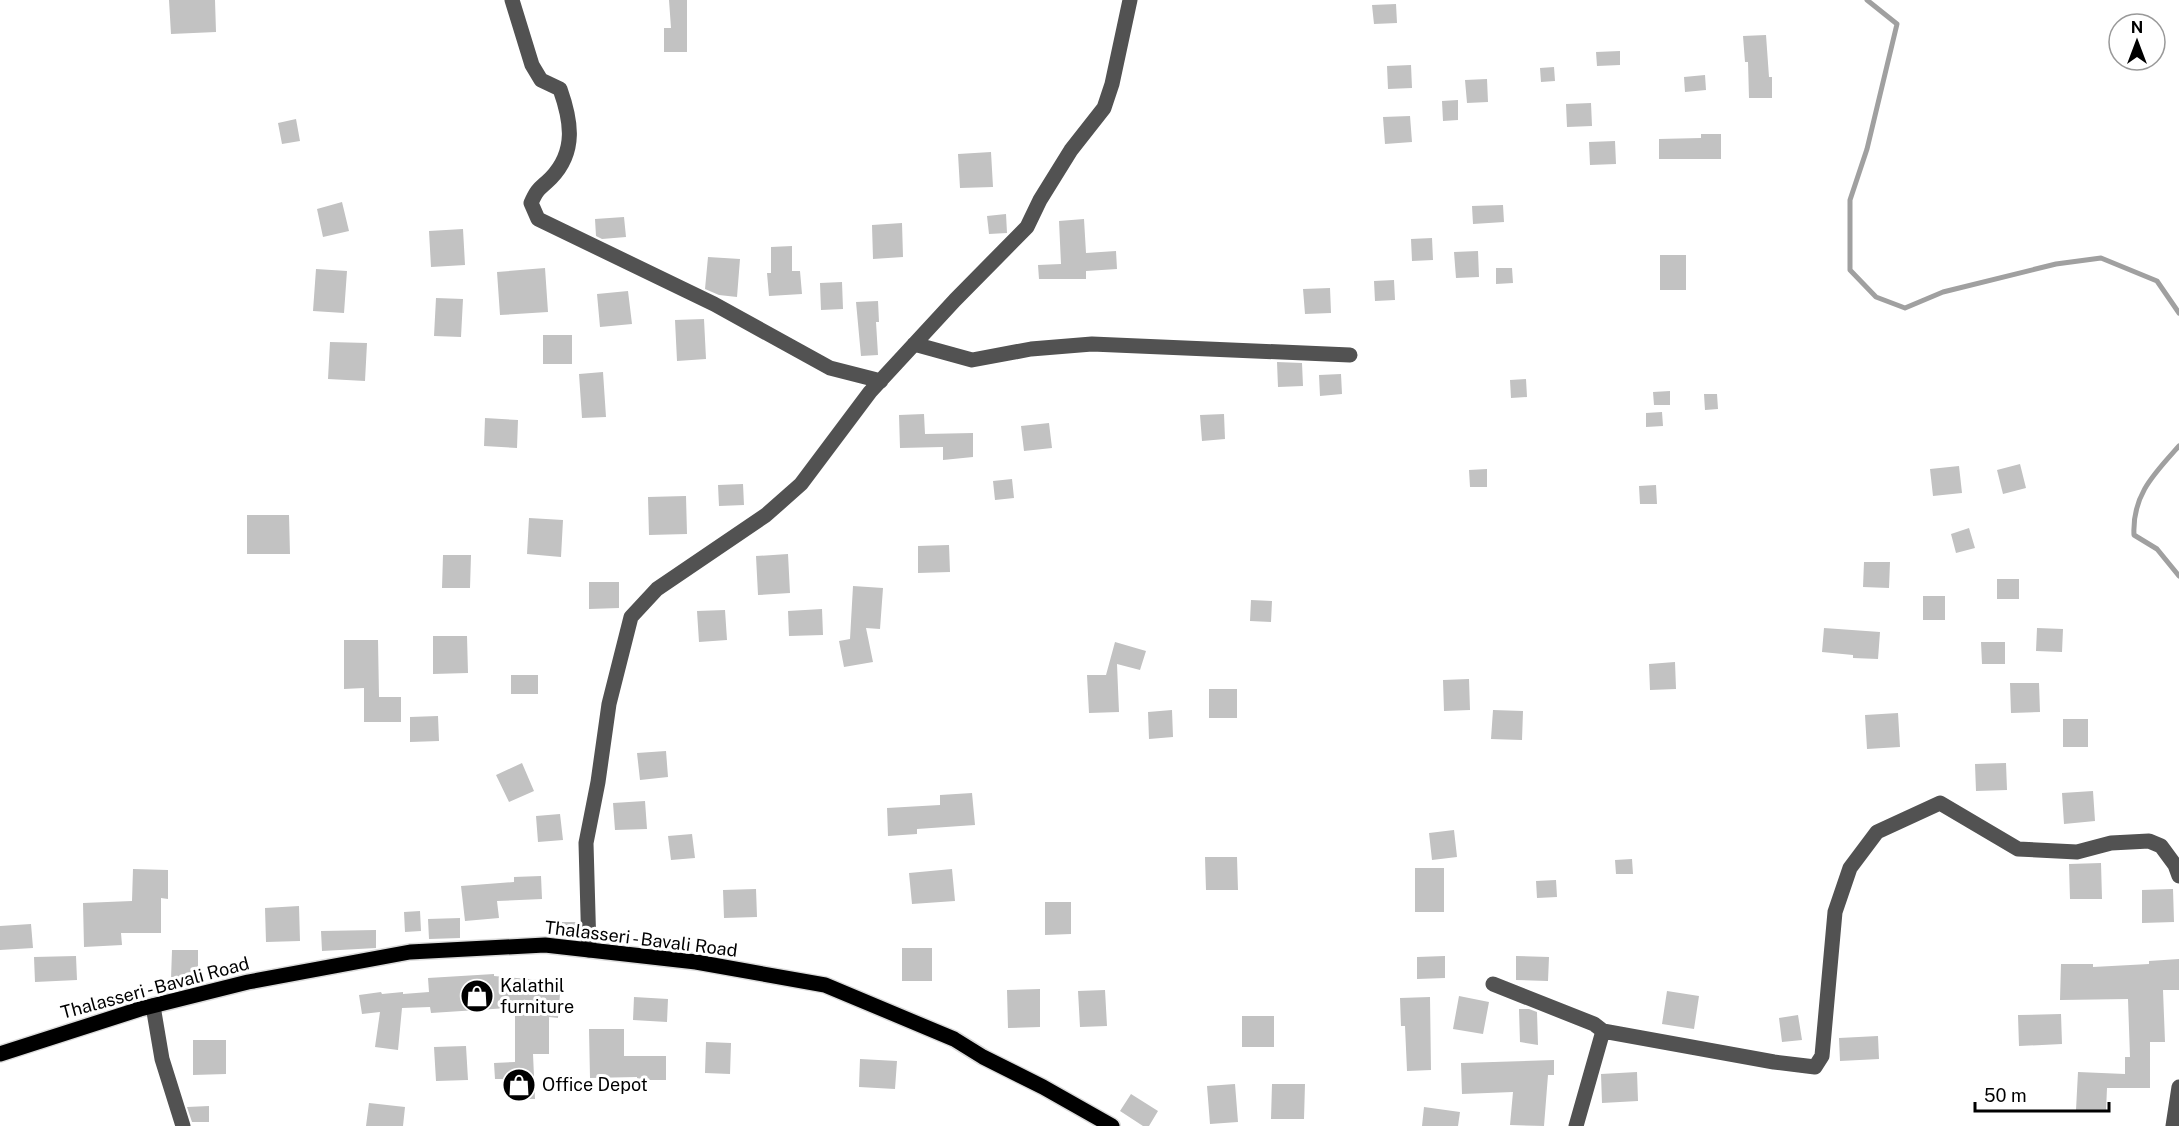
<svg xmlns="http://www.w3.org/2000/svg" width="2179" height="1126" font-family="'Public Sans',sans-serif">
<style>
.lines{fill:none;stroke-linecap:round;stroke-linejoin:round}
.stream{stroke:#a0a0a0;stroke-width:5}
.building{fill:#c2c2c2}
.major-casing{stroke:#dbdbdb;stroke-width:18}
.minor{stroke:#525252;stroke-width:15}
.major{stroke:#000;stroke-width:15}
.labels{text-anchor:middle;stroke-width:6;stroke-linejoin:round;paint-order:stroke}
.street-label{font-size:18px;fill:#000;stroke:#fff}
.poi-label{font-size:18px;fill:#000;stroke:#fff;text-anchor:start}
</style>
<rect width="100%" height="100%" fill="#fff"/>
<g class="lines">
<!-- stream -->
<path class="stream" d="M1867 0 1897 24 1867 149 1850 200V270L1876 297 1905 308 1943 292 2056 264 2101 258 2157 281 2179 313
M2179 446C2154 474 2132 495 2134 535L2157 549 2179 576"/>
</g>
<!-- building -->
<path class="building" d="M169 0H215L216 32 171 34Z
M669 0H687V52H664V28H671Z
M1396 4 1397 23 1374 24 1372 5Z
M1766 35 1769 77H1772V98H1749L1748 62H1745L1743 36Z
M1620 51V65L1597 66 1596 52Z
M1411 65 1412 88 1388 89 1387 66Z
M1554 67 1555 81 1541 82 1540 68Z
M1705 75 1706 90 1685 92 1684 77Z
M1487 79 1488 102 1467 103 1465 80Z
M1458 100V120L1443 121 1442 101Z
M1591 103 1592 126 1567 127 1566 104Z
M1410 116 1412 142 1385 144 1383 117Z
M296 119 300 141 282 144 278 123Z
M1701 134H1721V159H1659V139L1701 138Z
M1615 141 1616 164 1590 165 1589 142Z
M991 152 993 187 960 188 958 154Z
M342 202 349 231 323 237 317 209Z
M1503 205 1504 222 1473 224 1472 206Z
M1006 214 1007 233 989 234 987 216Z
M624 217 626 237 602 239 596 236 595 219Z
M1084 219 1086 253 1116 251 1117 269 1086 271V279H1039L1038 265 1061 264 1059 221Z
M902 223 903 257 873 259 872 225Z
M463 229 465 265 431 267 429 231Z
M1432 238 1433 260 1412 261 1411 239Z
M792 246V271H800L802 294 769 296 767 273H771V247Z
M1478 251 1479 277 1456 278 1454 252Z
M1660 255H1686V290H1660Z
M708 257 740 259 737 297 719 295 705 289Z
M545 268 548 312 500 315 497 272Z
M1496 268H1512L1513 283 1496 284Z
M316 269 347 271 344 313 313 311Z
M1394 280 1395 300 1375 301 1374 281Z
M842 282 843 309 821 310 820 283Z
M1330 288 1331 313 1305 314 1303 289Z
M628 291 632 324 600 327 597 294Z
M436 298 463 299 461 337 434 336Z
M878 301 879 322H876L878 355 861 356 856 302Z
M704 319 706 359 677 361 675 320Z
M543 335H572V364H543Z
M330 342 367 343 365 381 328 379Z
M1277 362 1302 363 1303 386 1278 387Z
M603 372 606 417 582 418 579 374Z
M1341 374 1342 394 1320 396 1319 375Z
M1526 379 1527 397 1511 398 1510 380Z
M1670 391V405H1654L1653 392Z
M1704 394H1717L1718 409 1705 410Z
M1662 412 1663 426 1646 427V413Z
M924 414 925 434 973 433V457L943 460V447L900 448 899 415Z
M1224 414 1225 439 1202 441 1200 415Z
M485 418 518 420 517 448 484 446Z
M1049 423 1052 448 1024 451 1021 426Z
M2020 464 2026 488 2003 494 1997 470Z
M1959 466 1962 493 1933 496 1930 469Z
M1487 469V487H1470L1469 470Z
M1012 479 1014 498 995 500 993 481Z
M743 484 744 505 719 506 718 485Z
M1656 485 1657 504H1640L1639 486Z
M686 496 687 534 649 535 648 497Z
M247 515H289L290 554H247Z
M529 518 563 520 561 557 527 554Z
M1969 528 1975 548 1956 553 1951 534Z
M949 545 950 572 918 573V546Z
M788 554 790 593 758 595 756 556Z
M443 555H471L470 588H442Z
M1864 562H1890L1889 588 1863 587Z
M1997 579H2019V599H1997Z
M589 582H619V608L589 609Z
M853 586 883 588 880 629 866 628 873 662 844 667 839 641 850 639Z
M1923 596H1945V620H1923Z
M1251 600 1272 601 1271 622 1250 621Z
M822 609 823 635 789 636 788 611Z
M725 610 727 640 699 642 697 611Z
M1824 628 1880 632 1878 659 1853 658V655L1822 652Z
M2037 628 2063 629 2062 652 2036 651Z
M433 636H467L468 673 433 674Z
M344 640H378L379 697H401V722H364V688L344 689Z
M1115 642 1146 651 1140 670 1117 664 1119 712 1089 713 1087 675H1106Z
M1981 642H2005V664H1982Z
M1675 662 1676 689 1650 690 1649 664Z
M511 675H538V694H511Z
M1469 679 1470 710 1444 711 1443 680Z
M2010 683H2039L2040 712 2011 713Z
M1209 689H1237V718H1209Z
M1172 710 1173 737 1149 739 1148 712Z
M1493 710 1523 711 1522 740 1491 739Z
M1898 713 1900 747 1867 749 1865 715Z
M438 716 439 741 410 742V717Z
M2063 719H2088V747H2063Z
M666 751 668 777 640 780 637 753Z
M522 763 534 791 509 802 496 775Z
M2006 763 2007 790 1976 791 1975 764Z
M2093 791 2095 821 2064 824 2062 793Z
M972 793 975 825 917 829V834L888 836 887 808 940 805V795Z
M645 801 647 829 615 830 613 803Z
M560 814 563 840 538 842 536 816Z
M1454 830 1457 857 1432 860 1429 833Z
M692 834 695 858 671 860 668 836Z
M1205 857H1237L1238 890H1206Z
M1632 859 1633 874H1616L1615 860Z
M2101 863 2102 899H2070L2069 864Z
M1415 868H1444V912H1415Z
M133 869 168 870V899L161 898V933H121L122 945 84 947 83 903 132 901Z
M952 869 955 901 912 904 909 873Z
M541 876 542 899 497 901 499 918 465 921 461 886 514 882V877Z
M1556 880 1557 897 1537 898 1536 881Z
M756 889 757 917 724 918 723 890Z
M2173 889 2174 922 2142 923V890Z
M1045 902H1071V934L1045 935Z
M299 906 300 941 266 942 265 908Z
M420 911 421 931 405 932 404 912Z
M460 918V938L429 939 428 919Z
M554 922H578L579 939 554 936Z
M31 924 33 948 0 950V926Z
M376 930V948L322 951 321 931Z
M902 948H932V981H902Z
M172 950H198V979H171Z
M76 956 77 980 35 982 34 957Z
M1445 956V978L1417 979V957Z
M1516 956 1549 957 1548 981 1516 980Z
M2179 959V990H2163L2165 1042H2150V1088H2107L2106 1111 2076 1110 2078 1072 2125 1074V1057H2130L2128 999 2060 1000 2061 964H2093V967L2149 964V961Z
M494 974V976L561 982 558 1018 549 1017V1054H533L535 1099H521L520 1091 505 1092 504 1079H495L494 1063 515 1062V1014L507 1013 508 1008 431 1013 430 1007 402 1008 398 1050 375 1047 380 1012 362 1014 359 995 381 992 382 994 403 992V994L429 992 428 978Z
M1040 989V1027L1008 1028 1007 990Z
M1105 990 1107 1026 1080 1027 1078 991Z
M1667 991 1699 996 1694 1029 1662 1024Z
M1459 996 1489 1002 1483 1034 1453 1029Z
M634 997 668 999 667 1022 633 1020Z
M1430 997 1431 1070 1407 1071 1405 1026H1401L1400 998Z
M1519 1009H1529L1537 1012 1538 1045 1520 1042Z
M2061 1014 2062 1044 2019 1046 2018 1015Z
M1798 1015 1802 1040 1782 1042 1779 1018Z
M1242 1016H1274V1047H1242Z
M589 1029H624V1056H666V1080H637V1077L590 1078Z
M1878 1036 1879 1059 1840 1061 1839 1038Z
M193 1040H226V1074L193 1075Z
M706 1042 731 1043 730 1074 705 1073Z
M466 1046 468 1080 436 1081 434 1047Z
M860 1059 897 1061 895 1089 859 1087Z
M1554 1060V1075H1548L1544 1126 1510 1125 1513 1092 1462 1094 1461 1063Z
M1637 1072 1638 1101 1602 1103 1601 1074Z
M1235 1084 1238 1122 1210 1124 1207 1086Z
M1272 1084H1305L1304 1119H1271Z
M1131 1094 1158 1111 1149 1126H1143L1120 1111Z
M369 1103 405 1107 403 1126H366Z
M209 1106V1122H192L187 1107Z
M1424 1107 1460 1112 1458 1126H1422Z"/>
<g class="lines">
<!-- major casing -->
<g class="major-casing">
<path id="major" d="M0 1054 140 1009 248 982 410 952 545 945 696 962 825 985 954 1039 983 1057 1043 1087 1112 1126"/>
</g>
<!-- minor -->
<path class="minor" d="M512 0 532 65 541 80 560 89C571 120 577 151 551 178 540 189 538 187 531 203L538 219 714 304 830 368 881 381
M914 344 972 360 1031 349 1092 344 1350 355
M589 950 586 843 598 782 609 704 631 617 657 589 766 515 801 484 870 392 955 300 1027 227 1040 200 1071 150 1104 108 1112 84 1130 0
M1493 984 1594 1024 1603 1031 1774 1062 1815 1067 1822 1056 1835 912 1850 868 1877 832 1940 803 2018 849 2077 852 2111 843 2149 841 2161 846 2175 865 2179 876
M153 1006 162 1059 183 1126
M1576 1126 1603 1031
M2173 1126 2179 1087"/>
<!-- major -->
<use href="#major" class="major"/>
</g>
<!-- icons -->
<defs>
<g id="shop-disc" transform="scale(1.725)"><circle r="9.5" fill="#000" stroke="#fff"/><path d="M-5-2.5h2.3a2.7 3.5 0 0 1 5.4 0H5L5.5 6h-11ZM-1.5-2.5h3a1.5 2.3 0 0 0-3 0Z" fill="#fff"/></g>
</defs>
<g fill-rule="evenodd">
<use href="#shop-disc" x="477" y="996"/>
<use href="#shop-disc" x="519" y="1085"/>
</g>
<g class="labels">
<!-- street labels -->
<g class="street-label">
<text transform="translate(641 939) rotate(7)" y="6">Thalasseri - Bavali Road</text>
<text transform="translate(155 988) rotate(-15)" y="6">Thalasseri - Bavali Road</text>
</g>
<!-- poi labels -->
<g class="poi-label">
<text x="500" y="992">Kalathil<tspan x="500" dy="21">furniture</tspan></text>
<text x="542" y="1091">Office Depot</text>
</g>
</g>
<!-- north arrow -->
<g transform="translate(2137 42)"><circle r="28" fill="#ffffff" stroke="#999999" stroke-width="1.5"/>
<path d="M0-4.5L10 22L0 15L-10 22Z" fill="#000000"/>
<text y="-9" font-size="16" font-weight="bold" text-anchor="middle" fill="#000000">N</text>
</g>
<!-- scale -->
<path d="M1975 1102v9h134v-9" fill="none" stroke="#000000" stroke-width="3"/>
<text x="1984" y="1102" font-size="18" fill="#000000" stroke="#ffffff" stroke-width="4.5" paint-order="stroke">50 m</text>
</svg>
